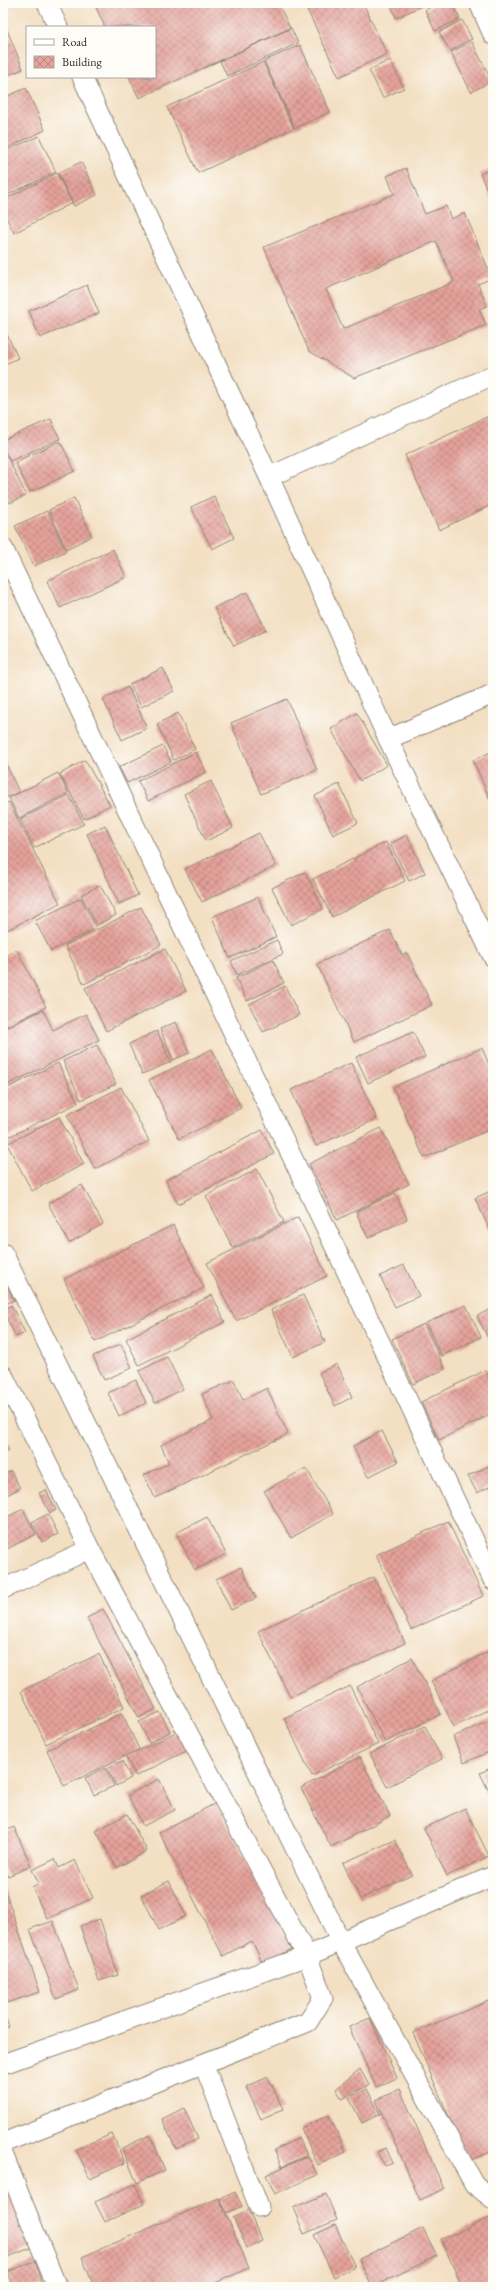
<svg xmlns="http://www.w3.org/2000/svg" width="496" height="2290" font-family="'EB Garamond',serif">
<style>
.building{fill:url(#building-cross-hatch);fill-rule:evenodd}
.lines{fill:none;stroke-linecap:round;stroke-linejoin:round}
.minor-casing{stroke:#8f8576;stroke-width:21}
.minor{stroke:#fff;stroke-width:19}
</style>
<defs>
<pattern id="building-cross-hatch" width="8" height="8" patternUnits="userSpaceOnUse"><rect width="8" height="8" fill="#e5a29b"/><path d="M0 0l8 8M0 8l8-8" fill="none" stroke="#ba847f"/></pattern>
</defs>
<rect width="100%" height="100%" fill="#fdfcf7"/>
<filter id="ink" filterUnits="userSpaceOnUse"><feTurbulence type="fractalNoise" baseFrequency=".025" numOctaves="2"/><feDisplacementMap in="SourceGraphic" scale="8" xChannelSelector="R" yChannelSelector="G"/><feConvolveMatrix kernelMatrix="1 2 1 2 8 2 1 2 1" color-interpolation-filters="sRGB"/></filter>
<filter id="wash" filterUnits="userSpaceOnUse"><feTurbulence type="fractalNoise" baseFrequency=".012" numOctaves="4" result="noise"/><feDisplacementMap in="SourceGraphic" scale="16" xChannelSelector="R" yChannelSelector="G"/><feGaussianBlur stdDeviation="0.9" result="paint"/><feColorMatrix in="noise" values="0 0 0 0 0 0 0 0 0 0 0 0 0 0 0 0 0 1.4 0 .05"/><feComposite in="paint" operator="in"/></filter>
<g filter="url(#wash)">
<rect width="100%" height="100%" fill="#f3dfc2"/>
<g id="blocks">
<!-- building -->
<path class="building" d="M94 3H278L290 28 139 98 129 77H155V27H105Z
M304 3H363L387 54 339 77Z
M390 3H425V4L396 18Z
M439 3H452L460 19 435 31 425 10Z
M3 20 23 69 3 77Z
M462 20 472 39 450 51 439 32Z
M291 28 298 43 227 76 220 61Z
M472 42 492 81 471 92 451 52Z
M300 45 330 112 295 128 264 61Z
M390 60 404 88 383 98 369 70Z
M263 62 294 128 198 173 167 107Z
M26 88 45 130 3 150V98Z
M39 136 56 172 3 197V152Z
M81 162 97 195 74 206 58 173Z
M406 168 425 214 446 206 451 219 465 213 492 278 478 284 487 306 479 309 486 325 354 378 309 351 264 247 394 194 387 176ZM436 241 454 282 343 329 326 289Z
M493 168V203L480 174Z
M57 173 72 203 14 233 3 211V200Z
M87 285 99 313 40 338 29 311Z
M3 326 18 358 3 365Z
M493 414V504L439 530 405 455Z
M51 419 60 439 10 461 3 447V440Z
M60 441 75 471 30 492 15 462Z
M7 456 26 495 10 503 3 489V458Z
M214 496 234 538 212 549 191 507Z
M74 498 92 536 66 549 49 510Z
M47 511 66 551 34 566 15 526Z
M113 549 126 577 60 608 47 581Z
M247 592 266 630 234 646 214 608Z
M163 668 174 691 141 707 130 684Z
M128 687 147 728 122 740 103 699Z
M287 699 317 770 261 794 231 723Z
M178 713 195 749 174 760 157 724Z
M357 713 387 765 360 781 331 729Z
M163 746 171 762 127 783 119 767Z
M493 751V801L491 802 473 760Z
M196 752 206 772 148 801 138 781Z
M3 758 19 792 3 799Z
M85 760 110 805 84 819 60 774Z
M58 773 68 793 19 818 9 798Z
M211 781 233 828 206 841 184 794Z
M339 784 358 823 333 835 315 796Z
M69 795 84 824 34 848 20 819Z
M9 802 60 903 3 932V805Z
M105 825 138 895 119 904 87 834Z
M259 833 276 866 202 902 185 869Z
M407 835 425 873 409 881 390 844Z
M386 842 405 881 332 917 313 879Z
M305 872 323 909 291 925 272 888Z
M100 885 116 915 97 925 81 895Z
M258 897 276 937 230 958 212 917Z
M81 898 96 928 51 951 35 921Z
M141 907 161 945 84 984 65 946Z
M390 930 402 955 407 953 432 1005 354 1042 317 964Z
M277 940 283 954 237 975 231 961Z
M165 949 186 991 106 1031 85 988Z
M17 950 46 1007 3 1028V957Z
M273 960 284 983 247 1001 236 978Z
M285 986 299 1015 263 1032 249 1004Z
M43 1010 53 1030 86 1014 99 1040 3 1087V1029Z
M176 1022 189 1053 173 1060 160 1029Z
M157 1031 171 1062 142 1074 129 1044Z
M413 1032 425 1057 368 1083 356 1057Z
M97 1045 116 1084 81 1100 63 1061Z
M482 1048 493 1074V1128L424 1158 393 1087Z
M212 1049 241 1108 179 1139 149 1080Z
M58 1063 78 1103 4 1139 3 1090Z
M351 1063 377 1119 316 1146 291 1090Z
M121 1087 149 1141 95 1169 67 1115Z
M59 1117 84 1164 32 1191 7 1144Z
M381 1128 409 1184 337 1220 309 1164Z
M262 1130 274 1154 178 1204 166 1180Z
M257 1169 284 1222 233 1248 206 1196Z
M82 1185 103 1224 69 1243 48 1203Z
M493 1190V1237L475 1198Z
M395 1193 407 1219 368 1238 356 1212Z
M298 1217 327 1276 236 1321 207 1263Z
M173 1225 204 1288 95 1342 64 1279Z
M404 1265 419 1296 395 1307 380 1276Z
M3 1277 14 1300 8 1303 3 1294Z
M212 1295 225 1322 139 1365 126 1339Z
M303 1295 325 1342 293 1357 271 1310Z
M11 1305 25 1333 16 1337 3 1311Z
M466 1305 481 1337 441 1356 426 1323Z
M493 1308V1348L477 1316Z
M424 1324 445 1369 413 1384 392 1339Z
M121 1344 132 1368 104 1380 93 1356Z
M3 1354 8 1364 3 1367Z
M167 1357 183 1389 155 1403 139 1371Z
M337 1364 352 1397 335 1406 319 1373Z
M486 1370 493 1385V1413L439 1440 421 1402Z
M136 1380 146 1403 119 1416 108 1393Z
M234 1380 243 1400 267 1388 288 1434 155 1498 144 1475 169 1463 161 1445 213 1420 202 1394Z
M382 1431 398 1462 368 1477 353 1446Z
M3 1438 9 1450 3 1453Z
M493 1464V1485L477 1493 468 1476Z
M306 1468 333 1514 291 1538 264 1491Z
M11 1471 20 1488 3 1497V1475Z
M46 1490 56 1510 50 1513 39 1493Z
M23 1509 36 1534 3 1551V1519Z
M48 1514 58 1534 42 1542 32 1522Z
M207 1517 226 1554 195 1570 176 1533Z
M448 1521 483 1596 411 1630 376 1555Z
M241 1567 256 1598 231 1610 216 1579Z
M374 1577 405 1643 290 1697 258 1631Z
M103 1609 156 1709 139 1718 87 1618Z
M493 1649V1707L454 1727 431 1681Z
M99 1654 124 1707 46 1744 21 1691Z
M412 1658 441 1714 385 1742 357 1687Z
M350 1686 378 1744 312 1776 284 1718Z
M160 1712 170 1732 149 1743 139 1722Z
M122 1713 139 1749 64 1786 47 1750Z
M493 1719V1750L464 1763 453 1737Z
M425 1726 442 1759 387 1787 370 1754Z
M178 1731 188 1750 136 1776 126 1757Z
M360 1757 390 1816 331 1847 301 1788Z
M122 1761 131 1778 116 1786 107 1768Z
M493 1767V1800L480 1773Z
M105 1768 114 1786 94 1795 85 1778Z
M159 1779 175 1810 143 1826 128 1795Z
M216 1803 292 1949 263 1964 252 1941 223 1956 159 1832Z
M465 1808 489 1856 447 1876 424 1828Z
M127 1814 147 1851 117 1868 96 1831Z
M14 1827 31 1866 8 1876 3 1865V1832Z
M395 1840 412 1875 360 1899 343 1863Z
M55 1859 59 1868 75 1860 93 1898 47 1919 32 1887 39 1883 32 1870Z
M169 1881 186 1916 159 1930 141 1895Z
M3 1885 40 1992 3 2004Z
M100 1919 118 1975 99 1981 80 1926Z
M53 1921 79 1990 56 1999 30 1929Z
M493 1999V2151L468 2161 413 2033Z
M3 2011 9 2027 3 2029Z
M370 2018 397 2078 376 2087 349 2027Z
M360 2069 369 2085 342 2099 336 2089Z
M268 2077 283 2109 261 2119 246 2087Z
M367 2089 380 2114 362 2123 349 2098Z
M400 2089 444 2189 420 2200 376 2100Z
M184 2108 198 2139 176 2149 162 2119Z
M329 2115 346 2152 318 2165 301 2128Z
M112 2134 125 2163 90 2179 76 2149Z
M150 2135 165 2170 137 2183 122 2148Z
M299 2138 307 2155 282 2167 274 2150Z
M386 2148 393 2163 385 2166 377 2152Z
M308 2156 317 2175 275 2194 266 2175Z
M3 2171 33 2247 3 2259Z
M135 2184 144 2204 105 2222 95 2202Z
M235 2192 242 2206 227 2213 220 2199Z
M326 2194 337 2220 304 2234 293 2208Z
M219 2198 249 2268 206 2287H94L82 2257Z
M248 2210 262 2241 247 2248 233 2217Z
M490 2218 493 2224V2287H462L441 2239Z
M335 2225 355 2267 334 2277 314 2235Z
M423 2228 437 2256 372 2287 359 2259Z
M35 2261 44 2287H13L7 2272Z"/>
</g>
</g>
<g filter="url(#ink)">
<use href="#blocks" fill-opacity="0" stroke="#8f8576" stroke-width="1"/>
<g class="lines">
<!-- minor casing -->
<g class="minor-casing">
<path id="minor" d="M47 3 58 27
M479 3 493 35
M82 77 269 477 388 739 493 957
M269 477 493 375
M3 548 493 1580
M388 739 493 694
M3 1253 341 1942 474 2184 493 2199
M3 1375 90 1549 307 1956 323 1998 308 2022 3 2143
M3 1589 90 1549
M3 2064 307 1956 493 1876
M204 2065 259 2207
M3 2154 57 2287"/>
</g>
<!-- minor -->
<use href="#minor" class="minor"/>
</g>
</g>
<!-- margin -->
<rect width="496" height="2290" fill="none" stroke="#fdfcf7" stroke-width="16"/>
<!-- legend -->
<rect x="26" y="26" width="130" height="52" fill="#fdfcf7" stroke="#a9a8a5"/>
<rect x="34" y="39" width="20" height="6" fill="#ffffff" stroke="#a9a8a5"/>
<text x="62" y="46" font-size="12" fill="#2b2b2b">Road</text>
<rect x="34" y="56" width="20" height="12" fill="url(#building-cross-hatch)" stroke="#a9a8a5"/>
<text x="62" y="66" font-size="12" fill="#2b2b2b">Building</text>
</svg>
